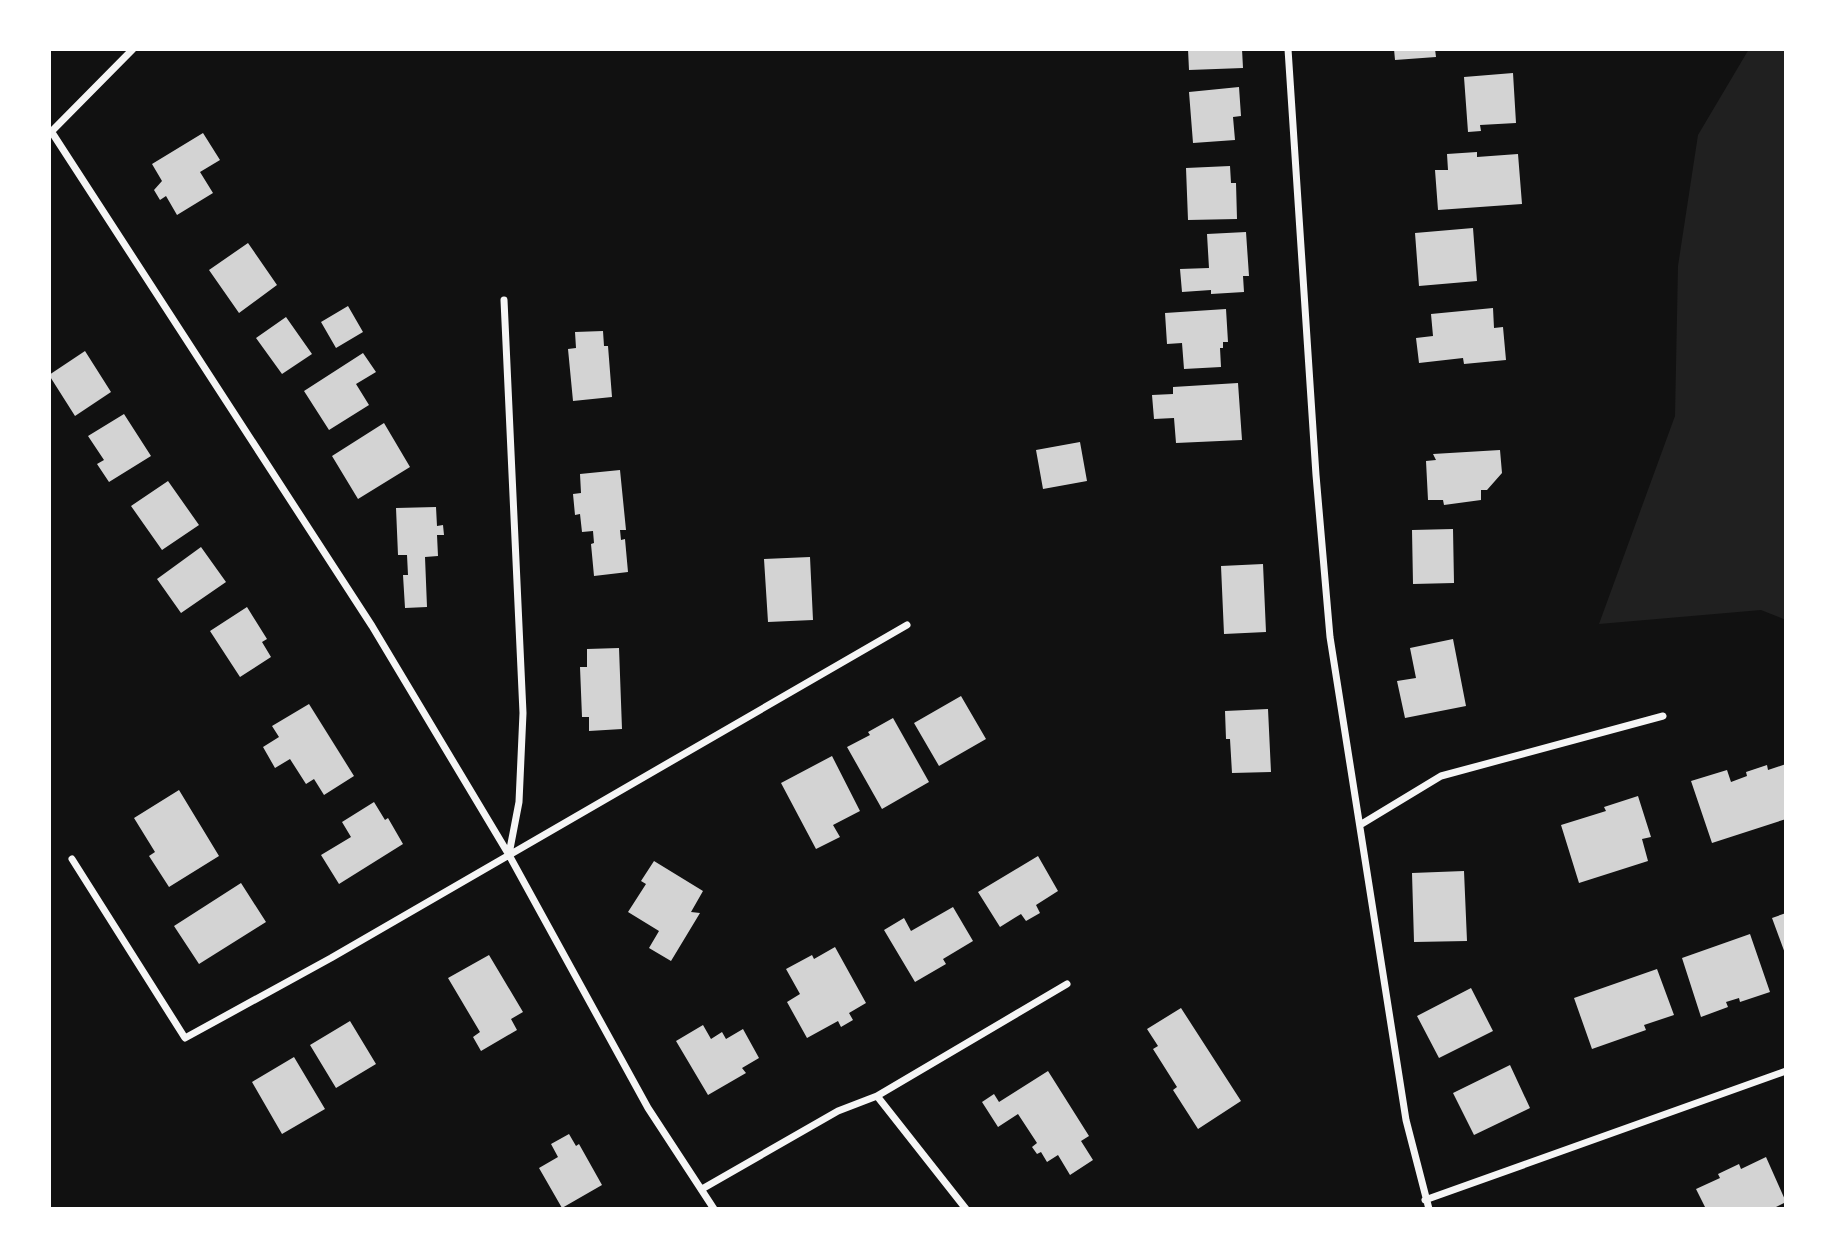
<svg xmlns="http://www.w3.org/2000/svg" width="1835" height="1258" font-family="'Asap Condensed',sans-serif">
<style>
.green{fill:#202020}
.building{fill:#d3d3d3}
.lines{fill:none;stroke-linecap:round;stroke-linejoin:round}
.minor{stroke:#f5f5f5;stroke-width:7}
</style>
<rect width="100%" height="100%" fill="#111"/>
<!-- green -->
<path class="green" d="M1749 49H1786V620L1761 610 1599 624 1675 416 1678 266 1698 135Z"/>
<!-- building -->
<path class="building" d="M1188 49H1242L1243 68 1189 70Z
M1394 49H1435L1436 57 1395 60Z
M1513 73 1516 123 1480 125 1481 131 1468 132 1464 77Z
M1239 87 1241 116 1233 117 1235 140 1193 143 1189 92Z
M203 133 220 160 200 172 213 193 177 215 166 196 160 200 154 190 162 181 152 164Z
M1477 152V157L1518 154 1522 204 1438 210 1435 170H1448L1447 154Z
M1230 166 1231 183H1236L1237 219 1188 220 1186 168Z
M1473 228 1477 281 1419 286 1415 233Z
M1246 232 1249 276H1243L1244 292 1211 294V290L1182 292 1180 269 1209 268 1207 234Z
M248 243 277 285 239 313 209 270Z
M348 306 363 332 336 348 321 322Z
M1493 308 1494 328 1503 327 1506 360 1464 364 1463 358 1419 363 1416 338 1433 336 1431 314Z
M1226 309 1228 342H1223V348H1220L1221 367 1184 369 1182 343 1167 344 1165 313Z
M286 317 312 354 282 374 256 338Z
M603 331 604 346H608L612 397 573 401 568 349 576 348 575 332Z
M85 351 111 392 75 416 49 375Z
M363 353 376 372 356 384 369 405 329 430 304 391Z
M1238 383 1242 440 1176 443 1174 418 1154 419 1152 395 1173 394V387Z
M124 414 151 456 109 482 97 464 104 460 88 436Z
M384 423 410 467 358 499 332 456Z
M1080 442 1087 481 1043 489 1036 450Z
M1500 450 1502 473 1487 490H1481V500L1444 505 1443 500H1428L1426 461 1436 460 1433 454Z
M620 470 626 530H620L621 540 625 539 628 572 594 576 591 544 594 543 593 531 582 532 580 514 575 515 573 494 581 493 580 474Z
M168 481 199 525 162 550 131 506Z
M436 507 437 526 443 525 444 535H437L438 556 425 557 427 607 405 608 403 575H408L407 555H398L396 508Z
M1453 529 1454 583 1413 584 1412 530Z
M201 547 226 582 181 613 157 579Z
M810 557 813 620 768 622 764 559Z
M1263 564 1266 632 1224 634 1221 566Z
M247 607 267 639 262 642 271 657 240 677 210 631Z
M1453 639 1466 706 1405 718 1397 681 1416 678 1410 648Z
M619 648 622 729 589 731V717H582L580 667H587V649Z
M961 696 986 739 939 766 914 723Z
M309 704 354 776 324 795 314 779 306 784 290 759 275 768 263 747 279 737 272 726Z
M1268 709 1271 772 1232 773 1230 739H1226L1225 711Z
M893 718 929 782 882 809 847 747 870 735 868 732Z
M832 756 860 811 833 825 840 837 816 849 781 783Z
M1786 764V819L1712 843 1691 781 1727 770 1731 782 1747 776 1746 772 1767 765 1768 770Z
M179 790 219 856 169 887 149 856 155 852 134 818Z
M1638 796 1651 837 1642 839 1648 861 1579 883 1561 825 1606 811 1604 807Z
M374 802 385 820 388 818 403 844 339 884 321 855 351 837 342 822Z
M1038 856 1058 891 1036 905 1040 913 1026 921 1021 914 1000 927 978 892Z
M654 861 703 891 691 912 700 913 671 961 649 948 659 931 628 912 646 884 641 881Z
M1464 871 1467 941 1414 942 1412 873Z
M241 883 266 922 199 964 174 926Z
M953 907 973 941 943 959 946 964 915 982 884 930 904 918 911 931Z
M1786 913V956L1772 918Z
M1750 934 1770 992 1740 1002 1739 998 1726 1002 1728 1007 1701 1017 1682 958Z
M835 947 866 1003 849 1013 853 1020 841 1027 838 1021 807 1038 787 1002 800 994 786 969 812 955 814 959Z
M489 955 523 1012 511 1019 517 1030 481 1051 473 1037 480 1032 448 978Z
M1657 969 1674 1015 1644 1025 1646 1030 1592 1049 1574 998Z
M1471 988 1493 1031 1439 1058 1417 1016Z
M1181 1008 1241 1101 1198 1129 1173 1090 1177 1087 1153 1049 1158 1046 1147 1029Z
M350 1021 376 1064 336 1088 310 1045Z
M703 1025 711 1039 722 1032 726 1039 743 1029 759 1058 742 1068 746 1073 708 1095 676 1041Z
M294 1057 325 1109 282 1134 252 1082Z
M1510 1065 1530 1108 1474 1135 1453 1093Z
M1048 1071 1089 1136 1081 1141 1093 1160 1070 1175 1058 1155 1047 1162 1041 1152 1037 1154 1032 1147 1037 1143 1018 1114 998 1127 982 1102 994 1094 999 1102Z
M569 1134 576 1146 579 1144 602 1185 562 1208 539 1168 558 1157 551 1144Z
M1766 1157 1786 1202 1772 1209H1706L1696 1189 1720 1178 1718 1174 1739 1164 1741 1169Z"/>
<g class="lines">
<!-- minor -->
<path class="minor" d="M1288 49 1316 475 1330 637 1406 1120 1429 1209
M51 131 372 626 509 855 648 1108 714 1209
M50 133 133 49
M504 300 523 713 519 802 509 854
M1360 825 1441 776 1663 716
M72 859 185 1038 331 958 907 625
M877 1096 966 1209
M702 1189 838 1111 877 1096 1067 984
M1425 1200 1786 1071"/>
</g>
<!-- border -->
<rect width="1835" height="1258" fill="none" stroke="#ffffff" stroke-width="102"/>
</svg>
